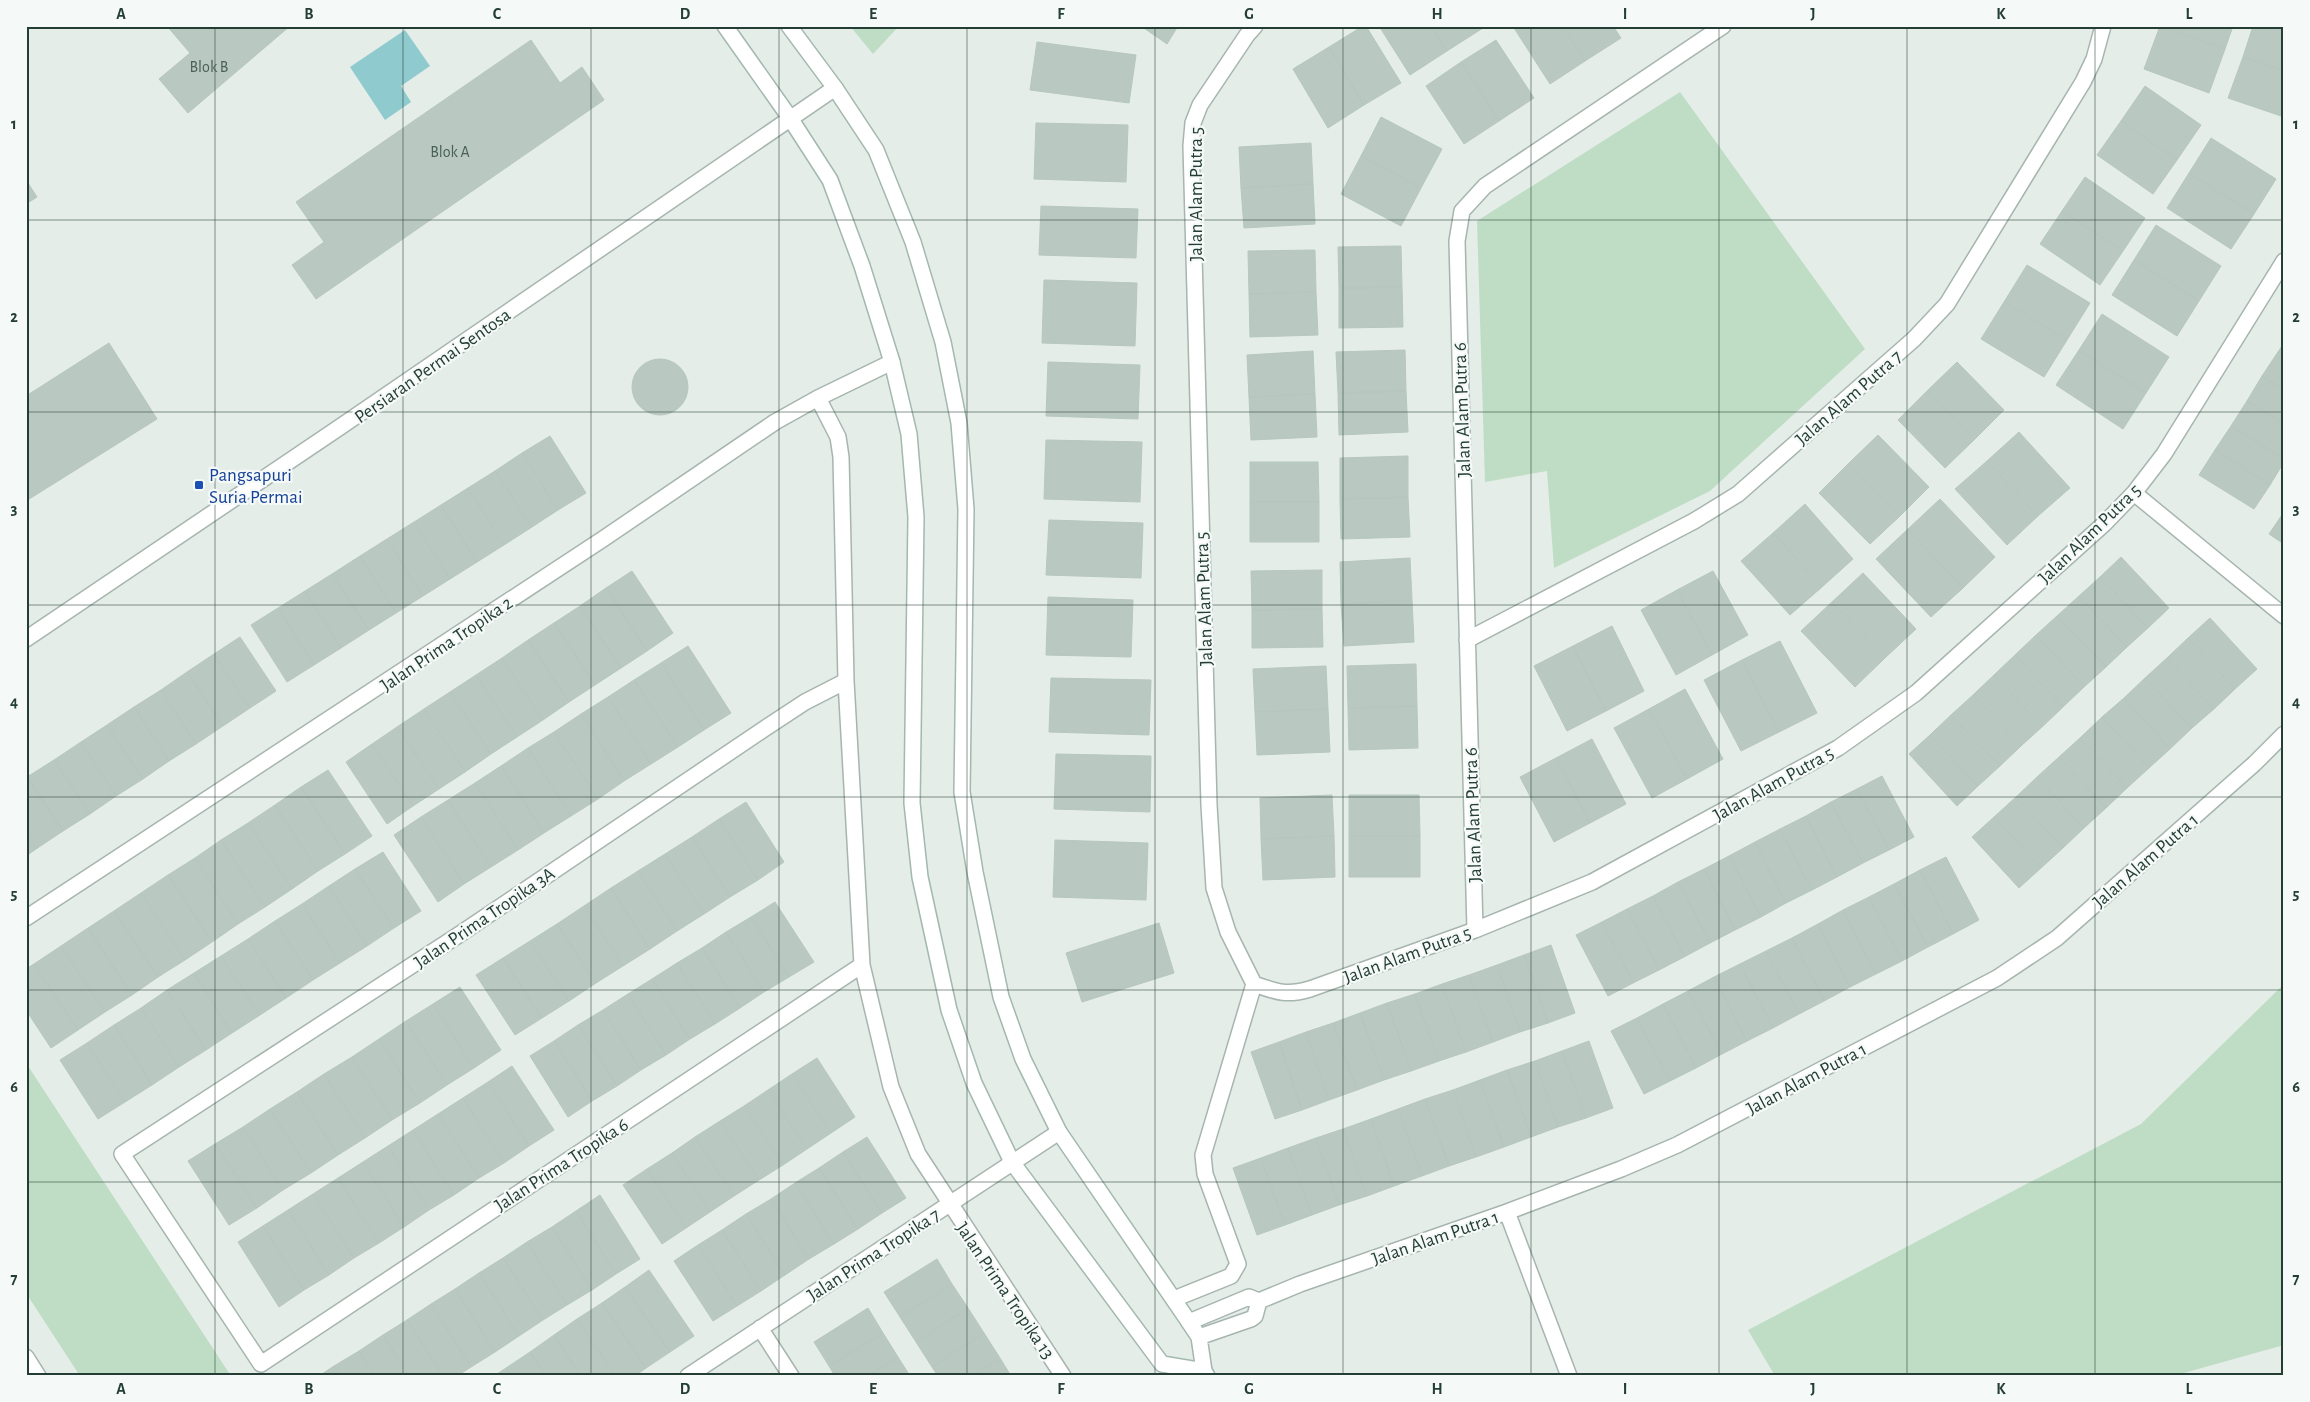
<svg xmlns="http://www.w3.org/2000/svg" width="2310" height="1402" font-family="'Alegreya Sans',sans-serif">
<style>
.green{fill:#beddc4}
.water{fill:#8fcacf}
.building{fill:#b9c8c1;stroke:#b7c6bf}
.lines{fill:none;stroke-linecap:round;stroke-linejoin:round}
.street-casing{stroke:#a7b5af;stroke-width:18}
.secondary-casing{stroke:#a3b8af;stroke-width:18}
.street{stroke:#fff;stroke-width:15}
.secondary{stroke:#fff;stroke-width:15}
.grid{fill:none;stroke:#243e35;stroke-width:1;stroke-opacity:0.55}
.transit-dot{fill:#1a4fb4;stroke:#f5f9f7;stroke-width:2}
.labels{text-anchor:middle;stroke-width:4.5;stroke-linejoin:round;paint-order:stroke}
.number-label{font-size:16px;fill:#496058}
.street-label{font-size:19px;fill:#243e35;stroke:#f5f9f7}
.transit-label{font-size:19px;fill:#164399;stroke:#f5f9f7;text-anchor:start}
.neatline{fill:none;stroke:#243e35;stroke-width:2}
.grid-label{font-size:16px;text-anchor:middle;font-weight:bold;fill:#243e35}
</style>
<rect width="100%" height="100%" fill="#e4ede8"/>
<!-- green -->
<path class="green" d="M850 26H899L873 54Z
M1680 92 1865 349 1710 491 1554 568 1547 471 1485 482 1477 221Z
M2284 984V1345L2173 1376H1775L1748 1330 2141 1124Z
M26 1063 231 1376H80L26 1293Z"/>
<!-- water -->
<path class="water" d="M405 30 430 66 401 86 411 102 385 120 350 67Z"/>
<!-- building -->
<path class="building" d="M167 26H290L188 113 159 79 190 53Z
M1141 26H1178L1167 44Z
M1363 26H1366L1401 83 1364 105 1329 47Z
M1379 26H1431L1447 51 1410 75Z
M1431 26H1482L1483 28 1447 51Z
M1517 26H1563L1585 61 1550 84 1514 28Z
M1563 26H1613L1621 38 1585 61Z
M2160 26 2225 49 2209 93 2144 69Z
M2162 26H2233L2225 49Z
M2253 26H2284V71L2243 57Z
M531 40 560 83 582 67 604 100 316 299 292 265 324 242 296 202Z
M1496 40 1534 98 1499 121 1461 62Z
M1037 42 1136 55 1129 103 1030 90Z
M1329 47 1364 105 1328 128 1293 69Z
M2243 57 2284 71V117L2228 98Z
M1461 62 1499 121 1464 144 1426 86Z
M2145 86 2201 125 2177 160 2121 121Z
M1381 117 1442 149 1421 188 1361 156Z
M2121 121 2177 160 2153 194 2097 155Z
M1036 123 1128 125 1126 182 1034 179Z
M2211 138 2276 179 2254 214 2189 173Z
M1311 143 1313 184 1241 188 1239 147Z
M1361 156 1421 188 1401 226 1341 194Z
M2189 173 2254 214 2231 249 2167 208Z
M2085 177 2145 218 2123 251 2062 211Z
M26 180 37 197 26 204Z
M1313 184 1315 224 1244 228 1241 188Z
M1041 206 1138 209 1136 258 1039 255Z
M2062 211 2123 251 2100 285 2040 244Z
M2156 225 2221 266 2199 301 2134 260Z
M1401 246 1402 287 1339 288 1338 247Z
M1315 250 1316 292 1249 294 1248 251Z
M2134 260 2199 301 2177 336 2112 295Z
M2027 265 2090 303 2067 340 2004 302Z
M1044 280 1137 283 1135 346 1042 343Z
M1402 287 1403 327 1339 328V288Z
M1316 292 1318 335 1250 337 1249 294Z
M2004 302 2067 340 2044 377 1981 339Z
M2102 314 2169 357 2146 393 2079 350Z
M109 343 157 419 26 501V396Z
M2284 343V355L2278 352Z
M1405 350 1406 391 1338 393 1336 352Z
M2079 350 2146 393 2123 429 2056 385Z
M1313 351 1315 394 1249 397 1247 355Z
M2278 352 2284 355V390L2262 376Z
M632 387a28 28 0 1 1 56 0a28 28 0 1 1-56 0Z
M1048 362 1140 365 1138 419 1046 416Z
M1957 362 2004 410 1975 439 1927 391Z
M2262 376 2284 390V424L2247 401Z
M1406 391 1408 432 1339 435 1338 393Z
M1927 391 1975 439 1945 468 1898 420Z
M1315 394 1317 437 1251 440 1249 397Z
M2247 401 2284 424V459L2231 426Z
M2231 426 2284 459V462L2270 485 2215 450Z
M2019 432 2070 488 2038 516 1987 461Z
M1878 435 1929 487 1900 516 1848 464Z
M550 436 586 493 558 510 522 453Z
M1046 440 1142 442 1140 502 1044 499Z
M2215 450 2270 485 2254 509 2199 475Z
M522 453 558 510 532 527 495 471Z
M1408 456V497L1340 499V458Z
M1987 461 2038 516 2007 545 1955 489Z
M1250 462H1318L1319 502H1250Z
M1848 464 1900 516 1870 544 1819 493Z
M495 471 532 527 504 545 468 488Z
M468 488 504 545 477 562 441 505Z
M1408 497 1410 537 1341 539 1340 499Z
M1940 499 1995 557 1963 588 1908 529Z
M1250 502H1319V542H1250Z
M1805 504 1853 559 1822 587 1773 533Z
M441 505 477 562 450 579 414 522Z
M2284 512V544L2269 534Z
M1049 520 1143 523 1141 578 1046 575Z
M414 522 450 579 423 596 387 539Z
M1908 529 1963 588 1931 617 1876 559Z
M1773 533 1822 587 1790 615 1741 561Z
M387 539 423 596 396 613 360 556Z
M360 556 396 613 369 630 332 574Z
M2121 557 2169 608 2148 628 2100 577Z
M1410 558 1412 600 1341 604 1340 562Z
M1322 570V609L1252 610 1251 571Z
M632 571 673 633 647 651 606 588Z
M1713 571 1748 635 1712 655 1677 590Z
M1863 573 1916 629 1885 658 1832 602Z
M332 574 369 630 341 648 305 591Z
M2100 577 2148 628 2127 647 2079 596Z
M606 588 647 651 621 668 580 606Z
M1677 590 1712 655 1676 675 1641 610Z
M305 591 341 648 314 665 278 608Z
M2079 596 2127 647 2106 667 2057 616Z
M1048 597 1133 600 1131 657 1046 655Z
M1412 600 1414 642 1344 646 1341 604Z
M1832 602 1885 658 1855 687 1801 631Z
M580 606 621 668 595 685 554 623Z
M278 608 314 665 287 682 251 625Z
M1322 609 1323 647 1252 648V610Z
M2057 616 2106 667 2084 687 2036 635Z
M2210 618 2257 669 2235 689 2188 638Z
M554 623 595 685 569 702 528 640Z
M1612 626 1644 691 1606 711 1573 646Z
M2036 635 2084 687 2063 707 2015 655Z
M240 637 276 691 250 708 214 654Z
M2188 638 2235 689 2214 709 2167 658Z
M528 640 569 702 543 720 502 658Z
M1780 641 1817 713 1779 732 1742 660Z
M688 646 731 713 704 730 661 663Z
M1573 646 1606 711 1567 731 1534 666Z
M214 654 250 708 223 726 187 672Z
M2015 655 2063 707 2042 727 1994 675Z
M502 658 543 720 517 737 476 675Z
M2167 658 2214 709 2192 728 2145 678Z
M1742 660 1779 732 1741 751 1704 680Z
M661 663 704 730 678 747 634 680Z
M1416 664 1417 706 1348 708 1347 666Z
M1326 666 1328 709 1255 712 1253 669Z
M187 672 223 726 196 744 161 690Z
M476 675 517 737 491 754 450 692Z
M1994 675 2042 727 2021 746 1973 695Z
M1051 678 1151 680 1149 735 1049 732Z
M2145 678 2192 728 2170 749 2124 698Z
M634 680 678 747 651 764 608 697Z
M1685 689 1723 759 1687 779 1649 709Z
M161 690 196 744 169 761 134 707Z
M450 692 491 754 465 772 424 709Z
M1973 695 2021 746 2000 766 1951 715Z
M608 697 651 764 624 781 581 714Z
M2124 698 2170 749 2149 768 2102 717Z
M1417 706 1418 748 1349 750 1348 708Z
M134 707 169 761 143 779 107 725Z
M424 709 465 772 439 789 397 727Z
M1328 709 1330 752 1257 755 1255 712Z
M1649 709 1687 779 1652 798 1614 728Z
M581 714 624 781 598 799 554 732Z
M1951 715 2000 766 1978 786 1930 735Z
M2102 717 2149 768 2127 788 2080 738Z
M107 725 143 779 116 796 81 742Z
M397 727 439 789 413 806 372 744Z
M554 732 598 799 571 816 528 748Z
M1930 735 1978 786 1957 806 1909 754Z
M2080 738 2127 788 2106 808 2059 757Z
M1592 739 1626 804 1590 823 1556 758Z
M81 742 116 796 90 814 54 760Z
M372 744 413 806 387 824 346 762Z
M528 748 571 816 544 833 501 766Z
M1056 754 1151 756 1150 812 1054 809Z
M2059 757 2106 808 2084 828 2037 777Z
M1556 758 1590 823 1554 842 1520 777Z
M54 760 90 814 63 831 27 777Z
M501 766 544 833 518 850 475 783Z
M328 770 372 836 345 854 301 787Z
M1882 776 1914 837 1889 850 1857 789Z
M27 777 63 831 36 849 26 834Z
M2037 777 2084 828 2063 848 2016 797Z
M475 783 518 850 491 867 448 800Z
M301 787 345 854 318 871 275 805Z
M1857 789 1889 850 1863 863 1831 802Z
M1332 795 1334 836 1261 839 1260 798Z
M1349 795H1419L1420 836H1349Z
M2016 797 2063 848 2041 868 1994 817Z
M448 800 491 867 464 884 421 817Z
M746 802 784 862 758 880 719 819Z
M1831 802 1863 863 1837 877 1806 816Z
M275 805 318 871 292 889 248 823Z
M1806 816 1837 877 1812 890 1780 829Z
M421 817 464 884 438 902 394 835Z
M1994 817 2041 868 2019 888 1972 837Z
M719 819 758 880 730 897 692 837Z
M248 823 292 889 265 907 221 840Z
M1780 829 1812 890 1786 903 1755 842Z
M26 834 36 849 26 856Z
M1334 836 1335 877 1263 880 1261 839Z
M1349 836H1420V877H1349Z
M692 837 730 897 704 914 665 854Z
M221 840 265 907 238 924 195 858Z
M1055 840 1148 843 1146 900 1053 897Z
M1755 842 1786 903 1761 917 1729 856Z
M383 852 421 911 394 928 355 869Z
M665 854 704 914 677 931 638 871Z
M1729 856 1761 917 1735 930 1704 869Z
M1946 857 1979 920 1953 934 1920 870Z
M195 858 238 924 212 942 168 875Z
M355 869 394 928 367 946 329 886Z
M1704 869 1735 930 1710 943 1678 882Z
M1920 870 1953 934 1928 947 1894 884Z
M638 871 677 931 650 949 611 888Z
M168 875 212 942 185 960 141 893Z
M1678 882 1710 943 1684 957 1653 896Z
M1894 884 1928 947 1902 961 1869 897Z
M329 886 367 946 340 963 302 904Z
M611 888 650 949 623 966 584 906Z
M141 893 185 960 158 977 114 911Z
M1653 896 1684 957 1659 970 1627 909Z
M1869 897 1902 961 1876 974 1843 910Z
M775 902 814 962 789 977 751 917Z
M302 904 340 963 313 980 275 921Z
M584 906 623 966 596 983 557 924Z
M1627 909 1659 970 1633 983 1602 922Z
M1843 910 1876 974 1850 987 1818 924Z
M114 911 158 977 132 995 88 928Z
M751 917 789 977 764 992 726 932Z
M275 921 313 980 286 998 248 939Z
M1602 922 1633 983 1608 996 1576 935Z
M1159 923 1174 973 1082 1002 1066 953Z
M557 924 596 983 569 1001 530 941Z
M1818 924 1850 987 1824 1001 1792 938Z
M88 928 132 995 105 1012 61 946Z
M726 932 764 992 740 1008 702 948Z
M1792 938 1824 1001 1799 1014 1766 951Z
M248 939 286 998 260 1015 221 956Z
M530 941 569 1001 542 1018 503 958Z
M1551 945 1575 1013 1548 1023 1524 955Z
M61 946 105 1012 78 1030 34 964Z
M702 948 740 1008 715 1024 677 963Z
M1766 951 1799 1014 1773 1028 1740 964Z
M1524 955 1548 1023 1520 1032 1497 965Z
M221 956 260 1015 232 1033 194 973Z
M503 958 542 1018 515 1035 476 975Z
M677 963 715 1024 690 1039 652 979Z
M34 964 78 1030 51 1048 26 1010V969Z
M1740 964 1773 1028 1747 1041 1714 977Z
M1497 965 1520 1032 1493 1042 1469 975Z
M194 973 232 1033 206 1050 167 990Z
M1469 975 1493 1042 1466 1052 1442 984Z
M1714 977 1747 1041 1722 1054 1688 991Z
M652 979 690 1039 666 1055 628 994Z
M1442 984 1466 1052 1439 1061 1415 994Z
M460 987 501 1050 474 1068 433 1004Z
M167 990 206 1050 179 1067 141 1008Z
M1688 991 1722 1054 1696 1068 1663 1004Z
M628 994 666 1055 641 1070 603 1010Z
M1415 994 1439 1061 1411 1071 1387 1003Z
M1387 1003 1411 1071 1384 1080 1360 1013Z
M433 1004 474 1068 447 1085 406 1021Z
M1663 1004 1696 1068 1670 1081 1637 1018Z
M141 1008 179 1067 152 1085 114 1025Z
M603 1010 641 1070 617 1086 578 1025Z
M1360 1013 1384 1080 1357 1090 1333 1023Z
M1637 1018 1670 1081 1644 1094 1611 1031Z
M406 1021 447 1085 420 1103 379 1039Z
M1333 1023 1357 1090 1329 1100 1306 1032Z
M114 1025 152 1085 125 1102 87 1043Z
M578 1025 617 1086 592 1101 554 1041Z
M1306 1032 1329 1100 1302 1110 1279 1042Z
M379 1039 420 1103 392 1120 352 1057Z
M554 1041 592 1101 568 1117 530 1056Z
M1589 1041 1613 1108 1586 1118 1562 1051Z
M1279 1042 1302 1110 1275 1119 1251 1052Z
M87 1043 125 1102 98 1119 60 1060Z
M1562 1051 1586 1118 1558 1127 1535 1061Z
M352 1057 392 1120 365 1138 324 1074Z
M817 1058 855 1117 831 1133 792 1074Z
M1535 1061 1558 1127 1531 1137 1507 1070Z
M512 1066 554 1130 529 1146 488 1082Z
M1507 1070 1531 1137 1504 1147 1480 1080Z
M324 1074 365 1138 338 1155 297 1092Z
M792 1074 831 1133 807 1149 768 1090Z
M1480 1080 1504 1147 1476 1157 1453 1090Z
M488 1082 529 1146 504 1163 463 1098Z
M768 1090 807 1149 783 1165 744 1106Z
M1453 1090 1476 1157 1449 1166 1425 1099Z
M297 1092 338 1155 311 1173 270 1109Z
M463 1098 504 1163 479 1178 438 1114Z
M1425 1099 1449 1166 1422 1176 1398 1109Z
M744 1106 783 1165 759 1180 720 1121Z
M270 1109 311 1173 283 1190 243 1127Z
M1398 1109 1422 1176 1394 1186 1371 1119Z
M438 1114 479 1178 454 1195 413 1130Z
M1371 1119 1394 1186 1367 1196 1343 1129Z
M720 1121 759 1180 734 1196 695 1137Z
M243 1127 283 1190 257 1208 215 1144Z
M1343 1129 1367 1196 1339 1205 1316 1138Z
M413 1130 454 1195 429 1210 388 1146Z
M695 1137 734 1196 710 1212 672 1153Z
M867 1137 906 1198 882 1213 843 1152Z
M1316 1138 1339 1205 1312 1215 1288 1148Z
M215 1144 257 1208 229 1225 188 1161Z
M388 1146 429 1210 404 1227 363 1162Z
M1288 1148 1312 1215 1285 1225 1261 1158Z
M843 1152 882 1213 858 1229 819 1168Z
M672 1153 710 1212 686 1228 647 1169Z
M1261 1158 1285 1225 1257 1235 1233 1168Z
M363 1162 404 1227 379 1243 338 1178Z
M819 1168 858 1229 834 1244 795 1183Z
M647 1169 686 1228 662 1244 623 1185Z
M338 1178 379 1243 354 1258 313 1194Z
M795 1183 834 1244 809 1259 771 1199Z
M313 1194 354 1258 329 1275 288 1210Z
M600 1195 640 1259 616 1274 576 1211Z
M771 1199 809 1259 785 1275 746 1214Z
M288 1210 329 1275 304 1290 263 1226Z
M576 1211 616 1274 592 1290 552 1227Z
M746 1214 785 1275 761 1291 722 1230Z
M263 1226 304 1290 279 1307 238 1242Z
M552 1227 592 1290 567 1305 527 1242Z
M722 1230 761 1291 737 1306 698 1245Z
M527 1242 567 1305 543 1320 503 1258Z
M698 1245 737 1306 713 1321 674 1261Z
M503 1258 543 1320 519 1336 479 1273Z
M937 1259 952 1284 900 1317 884 1292Z
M649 1270 694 1336 670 1352 625 1287Z
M479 1273 519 1336 495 1352 455 1289Z
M952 1284 968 1308 916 1342 900 1317Z
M625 1287 670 1352 646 1368 602 1303Z
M455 1289 495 1352 471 1367 431 1304Z
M602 1303 646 1368 635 1376H616L577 1319Z
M431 1304 471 1367 457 1376H443L407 1320Z
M868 1308 883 1333 829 1366 814 1342Z
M968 1308 984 1333 932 1367 916 1342Z
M577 1319 616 1376H581L554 1335Z
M407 1320 443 1376H409L383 1335Z
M883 1333 898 1357 868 1376H835L829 1366Z
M984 1333 1000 1358 971 1376H938L932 1367Z
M383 1335 409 1376H375L359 1351Z
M554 1335 581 1376H546L530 1352Z
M359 1351 375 1376H340L334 1366Z
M530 1352 546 1376H511L506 1368Z
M898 1357 910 1376H868Z
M1000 1358 1011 1376H971Z
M334 1366 340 1376H319Z
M506 1368 511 1376H494Z"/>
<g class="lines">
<!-- street casing -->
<g class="street-casing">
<path id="street" d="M1255 26 1247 35 1200 105 1193 123 1191 146 1209 805 1214 888 1228 932 1254 984C1277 992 1286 996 1310 989L1475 930 1592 882 1838 748 1916 693 2104 524 2134 493 2164 454 2284 261
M818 398 838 437 841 457 846 681 862 965 891 1087 918 1154 1063 1376
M2134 493 2284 616
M26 639 340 427 835 88
M1467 640 1694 521 1738 494 1914 339 1947 304 2083 82 2094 59 2103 26
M846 681 805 702 764 729 457 936 122 1154 261 1364 862 965
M26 918 603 539 775 422 818 398 892 362
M1475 930 1457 241 1462 211 1485 186 1723 26
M1507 1212 1569 1376
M1174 1299 1231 1276 1238 1264 1205 1174 1203 1155 1254 984
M1259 1301 1300 1284 1507 1212 1621 1169 1677 1145 1997 978 2057 938 2254 764 2284 734
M760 1328 791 1376
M1199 1337 1251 1319 1255 1316 1259 1301
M26 1357 38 1376
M1204 1371 1199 1337 1189 1322 1249 1297 1259 1301
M688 1376 1059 1132"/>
</g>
<!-- secondary casing -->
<g class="secondary-casing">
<path id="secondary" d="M725 26 790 118 830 180 862 266 892 362 909 434 916 517 912 803 920 877 949 1010 974 1083 1012 1162 1162 1364 1204 1371 1207 1376
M789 26 835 88 876 150 913 242 943 342 959 423 966 509 962 792 975 872 1001 997 1023 1059 1059 1132 1189 1322"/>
</g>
<!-- street -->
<use href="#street" class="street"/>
<!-- secondary -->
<use href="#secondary" class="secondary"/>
</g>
<!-- grid -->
<path class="grid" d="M215 26V1376M403 26V1376M591 26V1376M779 26V1376M967 26V1376M1155 26V1376M1343 26V1376M1531 26V1376M1719 26V1376M1907 26V1376M2095 26V1376M26 220H2284M26 412H2284M26 605H2284M26 797H2284M26 990H2284M26 1182H2284"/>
<!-- markers -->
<rect class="transit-dot" x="194" y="480" width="10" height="10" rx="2.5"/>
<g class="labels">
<!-- number labels -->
<g class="number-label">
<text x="209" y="72">Blok B</text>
<text x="450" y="157">Blok A</text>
</g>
<!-- street labels -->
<g class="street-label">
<text transform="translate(1195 194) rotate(-90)" y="7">Jalan Alam Putra 5</text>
<text transform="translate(432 365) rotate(-35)" y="7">Persiaran Permai Sentosa</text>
<text transform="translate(1848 397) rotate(-41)" y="7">Jalan Alam Putra 7</text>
<text transform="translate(1461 410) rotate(-92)" y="7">Jalan Alam Putra 6</text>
<text transform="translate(2089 533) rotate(-44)" y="7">Jalan Alam Putra 5</text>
<text transform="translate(1203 599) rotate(-92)" y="7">Jalan Alam Putra 5</text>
<text transform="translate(446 643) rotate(-34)" y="7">Jalan Prima Tropika 2</text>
<text transform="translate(1773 783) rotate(-29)" y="7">Jalan Alam Putra 5</text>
<text transform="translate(1472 815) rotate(-92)" y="7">Jalan Alam Putra 6</text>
<text transform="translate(2145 860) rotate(-41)" y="7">Jalan Alam Putra 1</text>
<text transform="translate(484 917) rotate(-34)" y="7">Jalan Prima Tropika 3A</text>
<text transform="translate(1407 954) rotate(-20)" y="7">Jalan Alam Putra 5</text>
<text transform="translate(1806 1078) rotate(-28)" y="7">Jalan Alam Putra 1</text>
<text transform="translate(561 1164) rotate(-33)" y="7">Jalan Prima Tropika 6</text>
<text transform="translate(1435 1237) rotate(-19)" y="7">Jalan Alam Putra 1</text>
<text transform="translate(873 1254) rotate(-33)" y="7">Jalan Prima Tropika 7</text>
<text transform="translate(1006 1290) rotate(56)" y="7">Jalan Prima Tropika 13</text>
</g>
<!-- transit labels -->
<g class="transit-label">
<text x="209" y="481">Pangsapuri<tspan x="209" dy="22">Suria Permai</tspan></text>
</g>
</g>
<!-- border -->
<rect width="2310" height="1402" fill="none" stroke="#f5f9f7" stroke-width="55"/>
<rect x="28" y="28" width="2254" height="1346" class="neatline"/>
<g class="grid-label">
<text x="121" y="19">A</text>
<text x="309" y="19">B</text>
<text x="497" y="19">C</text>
<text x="685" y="19">D</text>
<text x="873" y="19">E</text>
<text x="1061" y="19">F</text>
<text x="1249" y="19">G</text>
<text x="1437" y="19">H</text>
<text x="1625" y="19">I</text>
<text x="1813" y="19">J</text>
<text x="2001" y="19">K</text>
<text x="2189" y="19">L</text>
<text x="14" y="129">1</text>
<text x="2296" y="129">1</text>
<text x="14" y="322">2</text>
<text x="2296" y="322">2</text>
<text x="14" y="514">3</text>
<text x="2296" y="514">3</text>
<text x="14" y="707">4</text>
<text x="2296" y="707">4</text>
<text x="14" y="899">5</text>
<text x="2296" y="899">5</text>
<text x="14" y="1092">6</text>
<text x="2296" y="1092">6</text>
<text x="14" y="1284">7</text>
<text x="2296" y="1284">7</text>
<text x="121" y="1394">A</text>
<text x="309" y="1394">B</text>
<text x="497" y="1394">C</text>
<text x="685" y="1394">D</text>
<text x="873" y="1394">E</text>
<text x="1061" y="1394">F</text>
<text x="1249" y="1394">G</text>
<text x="1437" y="1394">H</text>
<text x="1625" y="1394">I</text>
<text x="1813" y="1394">J</text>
<text x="2001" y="1394">K</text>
<text x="2189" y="1394">L</text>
</g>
</svg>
